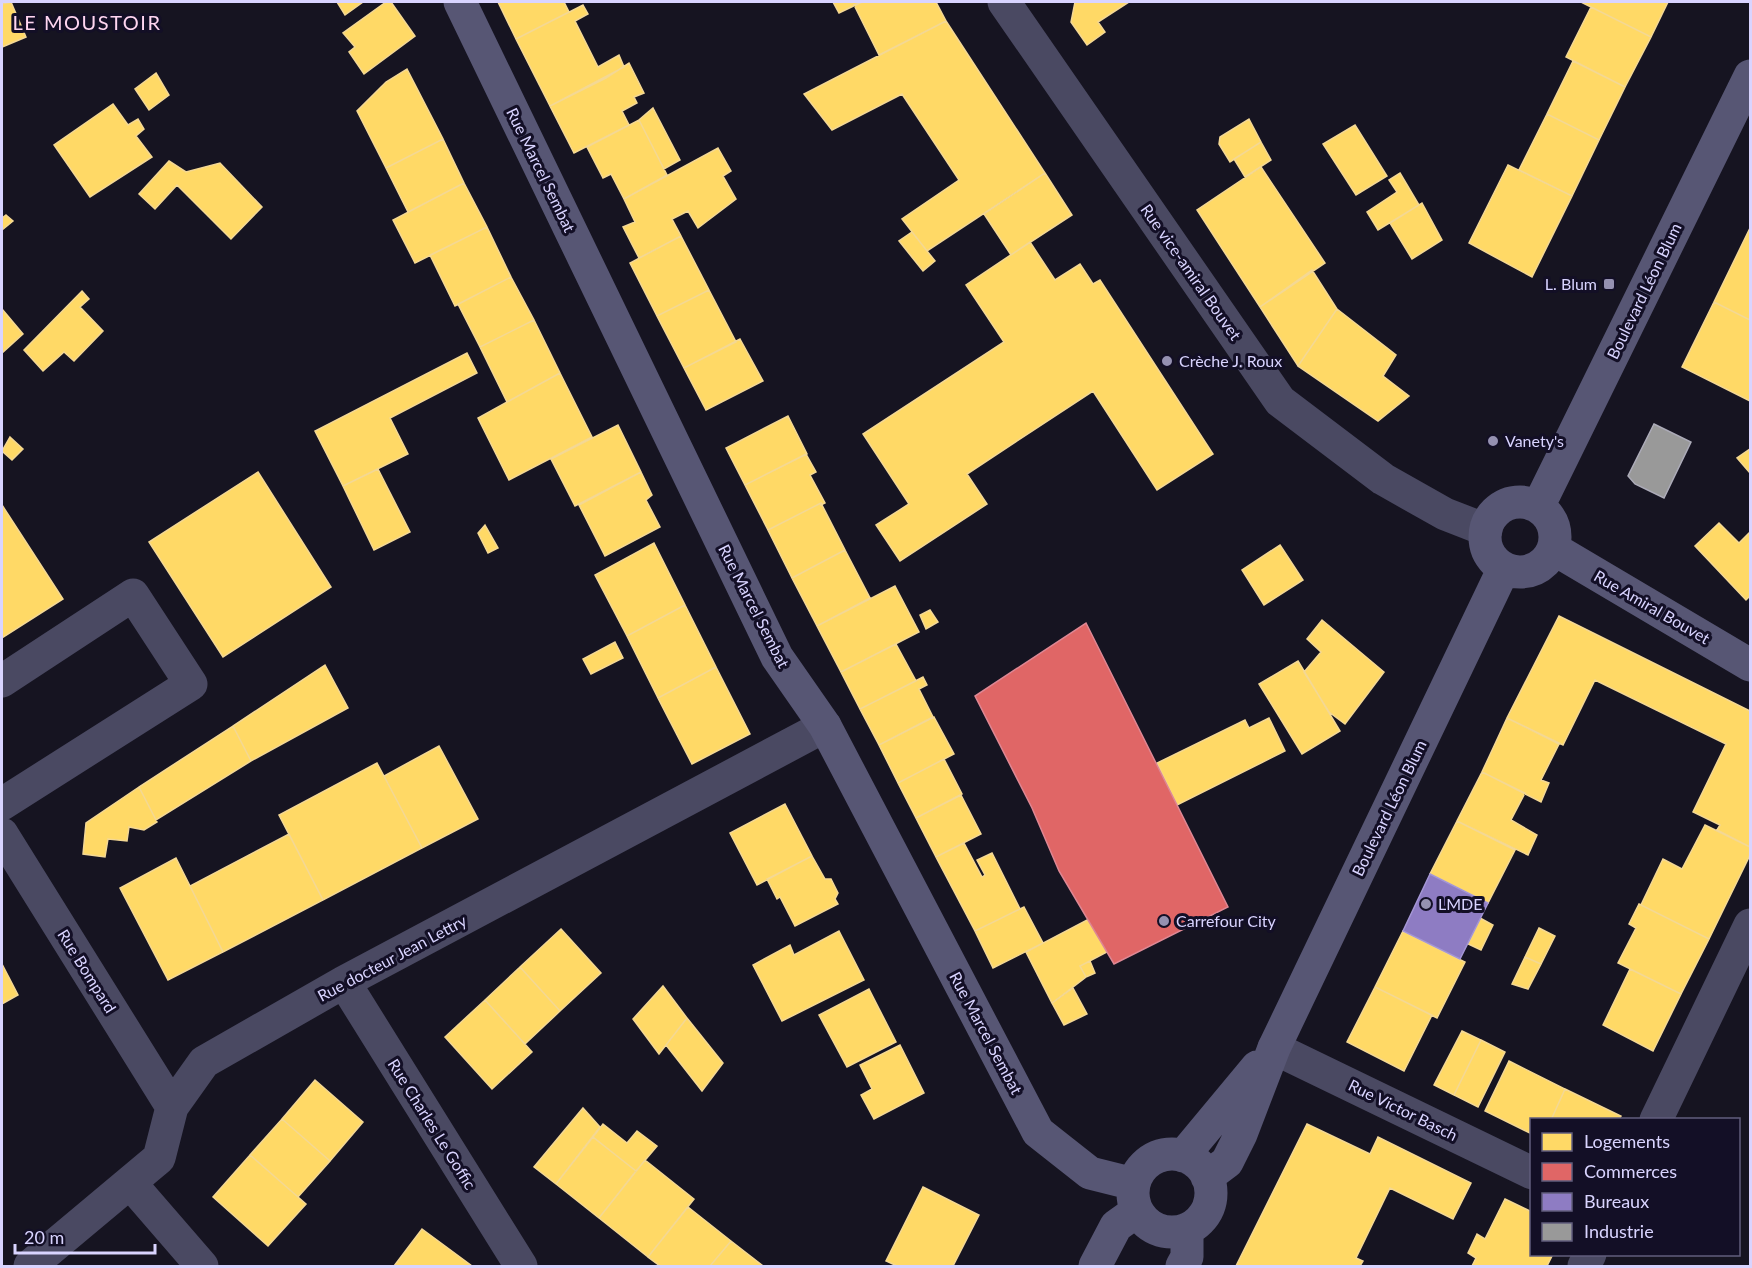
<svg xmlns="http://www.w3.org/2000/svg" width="1752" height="1268" font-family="Lato,sans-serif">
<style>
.homes{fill:#ffd966;stroke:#f4d894;stroke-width:1.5}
.shops{fill:#e06666;stroke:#de8794;stroke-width:1.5}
.offices{fill:#8e7cc3;stroke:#a496d5;stroke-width:1.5}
.industry{fill:#999;stroke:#acabb8;stroke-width:1.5}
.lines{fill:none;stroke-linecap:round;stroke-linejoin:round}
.street{stroke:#4a4962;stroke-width:33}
.secondary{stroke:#575674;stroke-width:33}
.poi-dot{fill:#9591b1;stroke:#130f26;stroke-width:2}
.labels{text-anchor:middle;stroke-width:6;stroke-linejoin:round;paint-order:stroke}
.street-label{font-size:16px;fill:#d9d4ff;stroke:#130f26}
.poi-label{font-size:16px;fill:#d9d4ff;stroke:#130f26;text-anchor:start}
.quarter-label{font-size:20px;letter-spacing:1.5px;fill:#ffd6f0;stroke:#130f26}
</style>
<rect width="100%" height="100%" fill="#161421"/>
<!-- homes -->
<path class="homes" d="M11 2 26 37 2 47V4Z
M337 2H363L345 15Z
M386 2H391L415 36 364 74 349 52 355 47 343 33Z
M498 2H564L569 12 516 39Z
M833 2H862L839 13Z
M862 2H936L946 21 879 55 854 5Z
M1075 2H1129L1098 22 1105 32 1087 45 1071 22Z
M1581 2H1668L1651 37Z
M583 5 588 14 575 21 598 67 619 55 624 67 550 106 516 39Z
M1591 7 1651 37 1625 87 1566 57Z
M946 21 1045 173 927 251 902 219 959 180 902 94 832 130 804 94Z
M1573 61 1625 87 1599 140 1547 114Z
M629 63 644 93 634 97 637 103 622 111 629 125 574 153 550 106 606 78Z
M407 69 443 139 386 168 357 111 386 82Z
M156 73 169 95 149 110 135 89Z
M113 104 128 125 138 119 144 129 136 136 152 157 90 197 54 145Z
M653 108 680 160 664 169 639 120Z
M1547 114 1599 140 1572 196 1519 170Z
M1249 119 1261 142 1230 162 1219 144 1220 137Z
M639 120 667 175 624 199 611 174 603 178 587 147Z
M1355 125 1387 176 1356 195 1323 144Z
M443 139 464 183 408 212 386 168Z
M1261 142 1271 160 1245 177 1234 159Z
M718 148 731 171 723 176 736 199 698 228 688 211 672 219 681 236 639 258 623 227 635 222 624 199Z
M169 161 186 172 220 163 262 207 231 239 177 185 155 209 139 194Z
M1508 165 1572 196 1532 277 1469 243Z
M1261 167 1325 263 1260 307 1197 210Z
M1045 173 1072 215 1011 255 984 214Z
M1400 173 1419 205 1378 230 1367 212 1397 192 1389 180Z
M464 183 487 227 415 263 393 220Z
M1422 203 1442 240 1412 259 1390 223Z
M6 215 13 221 2 230V218Z
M487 227 511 277 455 306 430 255Z
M1750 228V320L1714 302Z
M912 232 935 261 923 271 899 241Z
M681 236 709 290 657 316 630 263Z
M1030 242 1055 280 1080 264 1093 284 1100 280 1213 454 1157 490 1093 391 967 474 987 504 900 561 876 525 909 504 863 434 1004 342 966 285Z
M1312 270 1337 309 1298 366 1260 307Z
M511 277 534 320 480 347 458 304Z
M709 290 736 342 684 368 657 316Z
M82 291 89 299 80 307 103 331 74 361 64 352 43 371 24 350Z
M1714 302 1750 320V401L1682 367Z
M2 309 23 334 2 353Z
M1337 309 1396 355 1383 376 1409 396 1378 421 1298 366Z
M534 320 560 373 507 402 480 347Z
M740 339 763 381 706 410 684 368Z
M467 353 477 373 390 418 408 454 343 486 315 431Z
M560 373 592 437 509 480 478 418Z
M788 416 807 454 745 485 726 448Z
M618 425 641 472 575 506 551 459Z
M10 437 23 449 12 460 2 451Z
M1750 449V473L1737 458Z
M806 454 816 472 810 475 825 503 821 505V503L768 530 745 485Z
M378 469 410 532 374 550 343 486Z
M258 472 331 587 223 657 149 542Z
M641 472 652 495 646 500 660 527 605 556 579 505Z
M821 503 845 550 792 578 768 530Z
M2 505 63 599 2 638Z
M1719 523 1739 543 1750 532V596L1746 600 1695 546Z
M485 525 498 548 488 553 478 533Z
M654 543 685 605 627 636 595 575Z
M1280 545 1303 580 1264 605 1242 570Z
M845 550 870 598 817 626 792 578Z
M895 586 919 632 841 672 817 626Z
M685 605 716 667 658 698 627 636Z
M930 610 938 622 926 629 920 615Z
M1559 616 1750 711V847L1717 830 1720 825 1693 812 1726 744 1595 680 1563 745 1507 718Z
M1322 620 1384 672 1345 724 1329 712 1304 672 1321 652 1307 639Z
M615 642 623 658 591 674 583 659Z
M896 644 916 681 860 709 841 672Z
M1298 661 1340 731 1302 754 1259 684Z
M325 665 348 708 251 761 233 726Z
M716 667 750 734 692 764 658 698Z
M923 677 927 685 919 689 933 717 879 745 860 709Z
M934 717 954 754 898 783 879 745Z
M1269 718 1285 751 1177 805 1157 763 1245 720 1249 728Z
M1507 718 1559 744 1541 780 1549 783 1541 802 1482 772Z
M233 726 251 761 156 820 139 787Z
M439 746 478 819 422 848 384 776Z
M944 759 962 794 916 818 898 783Z
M377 763 422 848 323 900 279 815Z
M1482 772 1525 793 1511 820 1537 835 1528 855 1457 821Z
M139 787 157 822 144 830 129 827 127 841 108 839 105 857 83 854 86 823Z
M961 795 981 834 936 857 916 818Z
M785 804 812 856 757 885 730 833Z
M1457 821 1515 850 1488 903 1430 874Z
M1705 825 1750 847V855L1709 939 1641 905 1663 859 1682 869Z
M289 834 323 900 223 952 190 886Z
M964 843 982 877 985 875 977 860 992 853 1020 909 975 931 936 857Z
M812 856 825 879H831L838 893 835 899 838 904 795 926 780 897 777 899 767 879Z
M176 858 223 952 168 980 120 888Z
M1639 904 1709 939 1681 994 1618 963 1636 928 1629 924Z
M1024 907 1043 943 993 968 975 931Z
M1480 918 1493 925 1481 950 1468 944Z
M1089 919 1107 952 1080 966 1086 977 1052 1003 1026 952Z
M1539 928 1555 936 1541 964 1525 957Z
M561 929 601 973 560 1011 520 967Z
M839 931 864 980 782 1021 753 965 790 945 794 955Z
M1403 931 1465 962 1437 1018 1375 987Z
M1525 957 1541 964 1528 989 1512 984Z
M1090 961 1095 973 1086 977 1080 966Z
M2 964 18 995 2 1004Z
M520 967 560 1011 525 1044 485 1000Z
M1630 969 1681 994 1653 1051 1603 1025Z
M663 986 687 1018 659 1054 633 1019Z
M1375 987 1432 1015 1404 1071 1347 1042Z
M1073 988 1087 1014 1064 1025 1052 1003Z
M869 989 896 1042 847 1067 819 1015Z
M485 1000 532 1052 492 1089 445 1037Z
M687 1018 723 1063 702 1091 666 1045Z
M1462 1031 1481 1040 1454 1095 1434 1085Z
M1481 1040 1505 1052 1478 1107 1454 1095Z
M900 1045 924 1093 874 1119 861 1095 872 1089 860 1065Z
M1509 1061 1565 1089 1551 1120H1532V1134L1485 1111Z
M315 1080 363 1122 330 1161 282 1119Z
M1565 1089 1621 1116 1619 1120H1551Z
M583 1108 600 1127 556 1184 534 1167Z
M282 1119 330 1161 298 1197 250 1155Z
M603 1124 627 1143 637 1131 657 1146 636 1171 593 1137Z
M1307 1124 1370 1154 1378 1137 1471 1183 1453 1219 1390 1188 1356 1258 1363 1261 1360 1266H1236Z
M593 1137 636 1171 599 1218 556 1184Z
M250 1155 306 1204 268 1246 213 1197Z
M645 1160 694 1199 648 1257 599 1218Z
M923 1187 979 1215 953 1266H897L886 1261Z
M1505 1199 1532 1212V1254H1553L1547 1266H1472L1476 1258 1468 1253 1477 1234 1485 1239Z
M688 1207 731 1241 710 1266H660L648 1257Z
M422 1229 472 1266H394Z
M731 1241 763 1266H710Z"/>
<!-- shops -->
<path class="shops" d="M1086 623 1228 907 1114 964 1059 871 1032 808 975 696Z"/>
<!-- offices -->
<path class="offices" d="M1430 874 1488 903 1460 959 1403 931Z"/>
<!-- industry -->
<path class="industry" d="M1654 424 1691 442 1664 498 1635 484 1628 476Z"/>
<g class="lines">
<!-- street -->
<path class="street" d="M1004 2 1280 401 1383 479 1445 514 1486 530
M2 681 133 595 191 684 2 804
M2 834 172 1107
M344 982 521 1266
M1274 1048 1532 1173
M1656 1120 1750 925
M131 1184 202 1266
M30 1266 159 1158 172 1107 204 1062 344 982 825 726
M1584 1266 1590 1254"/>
<!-- secondary -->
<path class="secondary" d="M460 2 777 657 825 726 1038 1132 1090 1173 1134 1184
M1485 537a35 35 0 1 1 70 0a35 35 0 1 1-70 0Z
M1538 507 1750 76
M1554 549 1750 665
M1133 1193a39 39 0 1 1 78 0a39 39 0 1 1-78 0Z
M1183 1156 1257 1067
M1207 1177 1227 1162 1241 1134 1274 1048 1504 568
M1095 1266 1116 1226 1137 1211
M1182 1266 1187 1257V1229"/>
</g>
<!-- markers -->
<g class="poi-dot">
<rect x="1603" y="278" width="12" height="12" rx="3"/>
<circle cx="1167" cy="361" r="6"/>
<circle cx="1493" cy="441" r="6"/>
<circle cx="1426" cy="904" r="6"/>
<circle cx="1164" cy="921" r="6"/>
</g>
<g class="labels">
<!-- street labels -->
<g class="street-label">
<text transform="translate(541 170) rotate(64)" y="6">Rue Marcel Sembat</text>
<text transform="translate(1191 272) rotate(55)" y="6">Rue vice-amiral Bouvet</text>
<text transform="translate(1644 291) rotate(-64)" y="6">Boulevard Léon Blum</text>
<text transform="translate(754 606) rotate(63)" y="6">Rue Marcel Sembat</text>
<text transform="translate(1652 607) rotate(30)" y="6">Rue Amiral Bouvet</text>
<text transform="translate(1389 808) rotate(-64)" y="6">Boulevard Léon Blum</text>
<text transform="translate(392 958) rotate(-28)" y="6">Rue docteur Jean Lettry</text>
<text transform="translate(87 971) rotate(58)" y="6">Rue Bompard</text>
<text transform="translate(986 1033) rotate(62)" y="6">Rue Marcel Sembat</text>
<text transform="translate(1403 1110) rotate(26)" y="6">Rue Victor Basch</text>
<text transform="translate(432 1124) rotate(58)" y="6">Rue Charles Le Goffic</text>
</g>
<!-- poi labels -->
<g class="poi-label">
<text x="1597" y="290" text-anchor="end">L. Blum</text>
<text x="1179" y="367">Crèche J. Roux</text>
<text x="1505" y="447">Vanety's</text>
<text x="1438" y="910">LMDE</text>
<text x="1176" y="927">Carrefour City</text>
</g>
<!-- quarter labels -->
<g class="quarter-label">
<text x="87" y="30">LE MOUSTOIR</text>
</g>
</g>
<!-- border -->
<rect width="1752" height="1268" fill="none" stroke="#d9d4ff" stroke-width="6"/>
<!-- legend -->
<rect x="1530" y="1118" width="210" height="138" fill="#130f26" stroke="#625e7d" stroke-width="1.5"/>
<rect x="1542" y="1133" width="30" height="18" fill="#ffd966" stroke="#625e7d" stroke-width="1.5"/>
<text x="1584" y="1148" font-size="18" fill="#d9d4ff">Logements</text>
<rect x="1542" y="1163" width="30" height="18" fill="#e06666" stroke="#625e7d" stroke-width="1.5"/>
<text x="1584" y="1178" font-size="18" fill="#d9d4ff">Commerces</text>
<rect x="1542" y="1193" width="30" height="18" fill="#8e7cc3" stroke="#625e7d" stroke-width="1.5"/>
<text x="1584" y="1208" font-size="18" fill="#d9d4ff">Bureaux</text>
<rect x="1542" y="1223" width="30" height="18" fill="#999999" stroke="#625e7d" stroke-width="1.5"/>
<text x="1584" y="1238" font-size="18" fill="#d9d4ff">Industrie</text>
<!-- scale -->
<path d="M15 1244v9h140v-9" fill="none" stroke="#d9d4ff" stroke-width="3"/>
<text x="24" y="1244" font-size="18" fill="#d9d4ff" stroke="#130f26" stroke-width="4.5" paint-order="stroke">20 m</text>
</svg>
